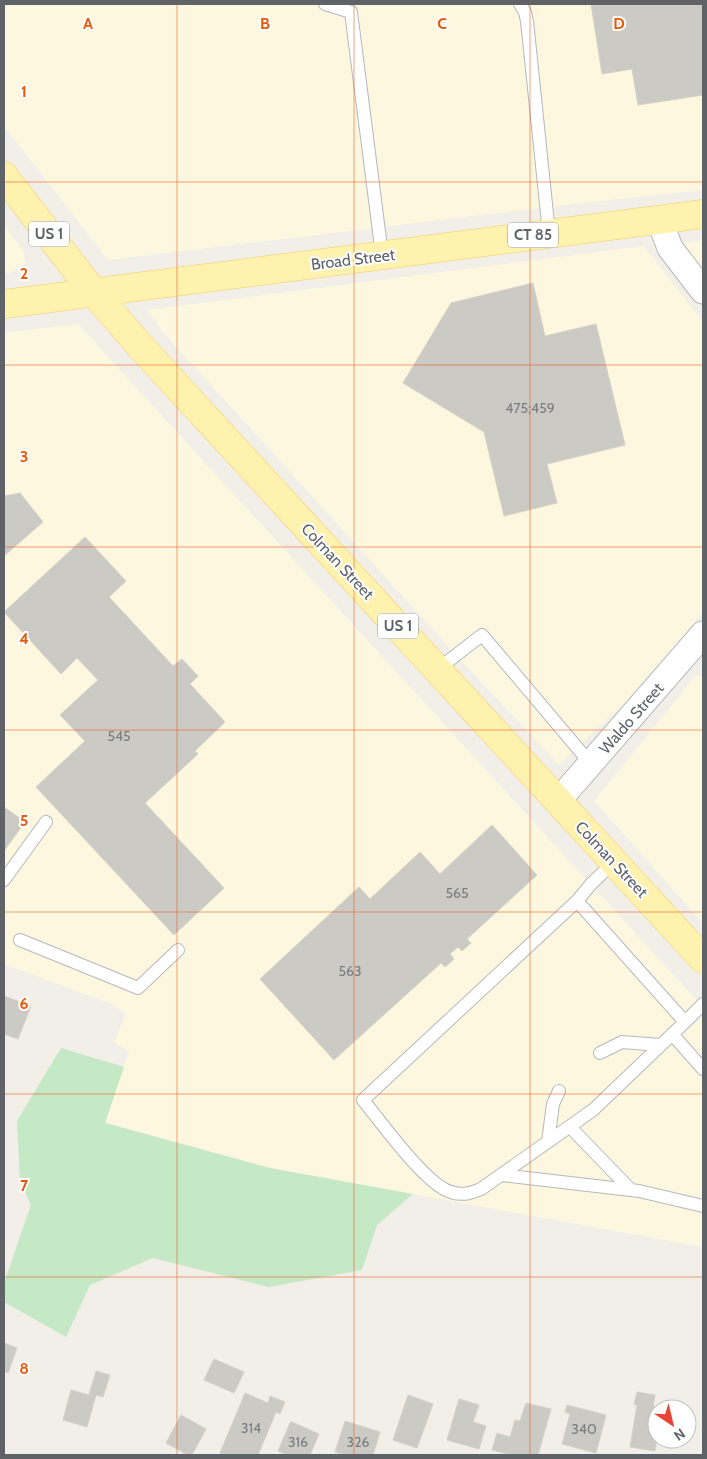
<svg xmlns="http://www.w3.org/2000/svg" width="707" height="1459" font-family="Cabin,sans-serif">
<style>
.commercial{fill:#fef7e0}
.green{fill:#c5e8c5}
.building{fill:#cccac5;stroke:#d6d1c6}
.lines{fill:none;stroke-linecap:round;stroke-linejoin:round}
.service-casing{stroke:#b5b8bc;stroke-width:14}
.minor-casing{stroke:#b5b8bc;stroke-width:27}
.primary-casing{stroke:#f2c960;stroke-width:29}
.service{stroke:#fff;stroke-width:12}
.minor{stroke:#fff;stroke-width:25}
.primary{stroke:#fff2af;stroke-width:28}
.grid{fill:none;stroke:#e8590c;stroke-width:1;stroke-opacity:0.55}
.labels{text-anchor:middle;stroke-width:4;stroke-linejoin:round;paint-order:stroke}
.number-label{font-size:14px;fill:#7a7d7f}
.shield{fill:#fff;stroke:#8f9295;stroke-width:1}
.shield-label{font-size:15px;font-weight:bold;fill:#5f6368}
.street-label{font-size:16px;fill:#5f6368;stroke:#fff}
.grid-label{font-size:16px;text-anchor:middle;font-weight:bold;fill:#e8590c;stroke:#fff;stroke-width:4;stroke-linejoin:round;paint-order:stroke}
</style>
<rect width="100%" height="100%" fill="#f1efe8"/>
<!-- commercial -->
<path class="commercial" d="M4 4H703V190L572 204 108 260 4 126Z
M4 225 23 250 26 264 9 273H4Z
M703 240V270L681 243Z
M644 246 703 322V612L627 700 559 765 456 655 164 333 147 310Z
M78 324 703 1007V1247L270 1168 105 1122 129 1052 114 1042 126 1014 114 1005 4 964V333Z
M696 675 703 677V923L594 801Z"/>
<!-- green -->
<path class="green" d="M61 1048 124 1067 105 1123 270 1168 413 1194 377 1225 362 1270 269 1287 153 1258 90 1285 66 1337 4 1302V1283L31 1205 20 1181 17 1121Z"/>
<!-- building -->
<path class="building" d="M591 4H703V95L638 105 632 69 602 74Z
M533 283 545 336 596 324 625 445 547 464 557 503 504 516 484 432 403 383 451 303Z
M20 493 43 522 4 556V496Z
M85 537 126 581 109 597 173 666 182 659 198 676 190 684 225 722 195 751 198 754 145 803 224 888 174 935 36 787 85 741 60 715 98 680 77 658 61 674 4 612Z
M4 807 25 822 4 851Z
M492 825 537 875 467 939 471 943 462 951 458 947 450 954 454 959 445 967 441 963 334 1060 260 979 359 887 370 899 420 852 440 874Z
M4 996 31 1006 18 1039 4 1034Z
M4 1343 17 1348 8 1373 4 1371Z
M214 1359 244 1372 234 1393 204 1380Z
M96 1371 110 1375 103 1397 96 1395 87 1427 63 1420 71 1390 89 1395Z
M637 1392 655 1395 653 1406 663 1408 657 1409V1439L655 1451 630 1447 637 1405 634 1404Z
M245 1393 268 1403 270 1396 285 1402 280 1414 276 1412 258 1455H225L220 1453Z
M408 1395 433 1404 417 1448 393 1440Z
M459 1399 479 1405 473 1422 486 1426 479 1449 447 1440Z
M526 1403 551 1409 538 1455H511L492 1450 497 1433 510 1437 515 1420 520 1421Z
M567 1405 606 1415 596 1453 562 1444 570 1414 565 1412Z
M181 1415 206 1429 192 1455H188L166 1443Z
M345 1421 380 1432 373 1455H345L335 1452Z
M292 1422 319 1434 310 1455H287L278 1451 290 1423Z"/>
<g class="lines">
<!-- service casing -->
<g class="service-casing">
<path id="service" d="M325 4 351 12 382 255
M520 4 525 12 527 21 549 233
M438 669 482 635 591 764
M614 862 591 884 577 901 685 1022 703 1004
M4 880 46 822
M577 901 363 1100C381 1122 426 1185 451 1192 463 1196 471 1193 481 1189L593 1110 685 1022
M20 940 138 988 178 950
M672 1034 703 1069
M600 1053 622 1042 660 1045
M570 1127 631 1190
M548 1142 553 1104 559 1091
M502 1175 639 1191 703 1206"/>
</g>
<!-- minor casing -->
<g class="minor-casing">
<path id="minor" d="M659 219 670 248 703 291
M558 801 703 634"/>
</g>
<!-- primary casing -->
<g class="primary-casing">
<path id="primary" d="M4 176 94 293 142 348 703 959
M4 304 703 214"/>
</g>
<!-- service -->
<use href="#service" class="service"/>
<!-- minor -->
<use href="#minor" class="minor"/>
<!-- primary -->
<use href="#primary" class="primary"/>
</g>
<!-- grid -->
<path class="grid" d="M177 4V1455M354 4V1455M530 4V1455M4 182H703M4 365H703M4 547H703M4 730H703M4 912H703M4 1094H703M4 1277H703"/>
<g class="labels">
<!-- number labels -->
<g class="number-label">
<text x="530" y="413">475;459</text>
<text x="119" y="741">545</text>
<text x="457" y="898">565</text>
<text x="350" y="976">563</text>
<text x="251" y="1433">314</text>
<text x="584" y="1434">340</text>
<text x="298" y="1447">316</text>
<text x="358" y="1447">326</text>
</g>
<!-- shield labels -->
<g class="shield">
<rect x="29" y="221.5" width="40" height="25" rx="4"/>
<rect x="508" y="222.5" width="50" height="25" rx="4"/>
<rect x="378" y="613.5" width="40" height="25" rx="4"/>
</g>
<g class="shield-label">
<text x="49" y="239">US 1</text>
<text x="533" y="240">CT 85</text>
<text x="398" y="631">US 1</text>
</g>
<!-- street labels -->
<g class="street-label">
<text transform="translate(353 259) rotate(-7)" y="6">Broad Street</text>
<text transform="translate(338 561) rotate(47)" y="6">Colman Street</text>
<text transform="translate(631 718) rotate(-49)" y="6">Waldo Street</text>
<text transform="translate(612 859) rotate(47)" y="6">Colman Street</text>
</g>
</g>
<g class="grid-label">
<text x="88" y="29">A</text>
<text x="265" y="29">B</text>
<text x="442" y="29">C</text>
<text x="619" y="29">D</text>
<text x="24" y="97">1</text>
<text x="24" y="279">2</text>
<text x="24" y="462">3</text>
<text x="24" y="644">4</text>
<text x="24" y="826">5</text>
<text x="24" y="1009">6</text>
<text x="24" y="1191">7</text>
<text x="24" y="1374">8</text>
</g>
<!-- border -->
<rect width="707" height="1459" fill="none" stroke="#5f6368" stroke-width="10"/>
<!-- north arrow -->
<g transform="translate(672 1424) rotate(145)"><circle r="24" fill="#ffffff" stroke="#bfc1c3"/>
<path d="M0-4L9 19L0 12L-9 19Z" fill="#ea4335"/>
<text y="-8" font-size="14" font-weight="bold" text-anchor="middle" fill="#5f6368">N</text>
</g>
</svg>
